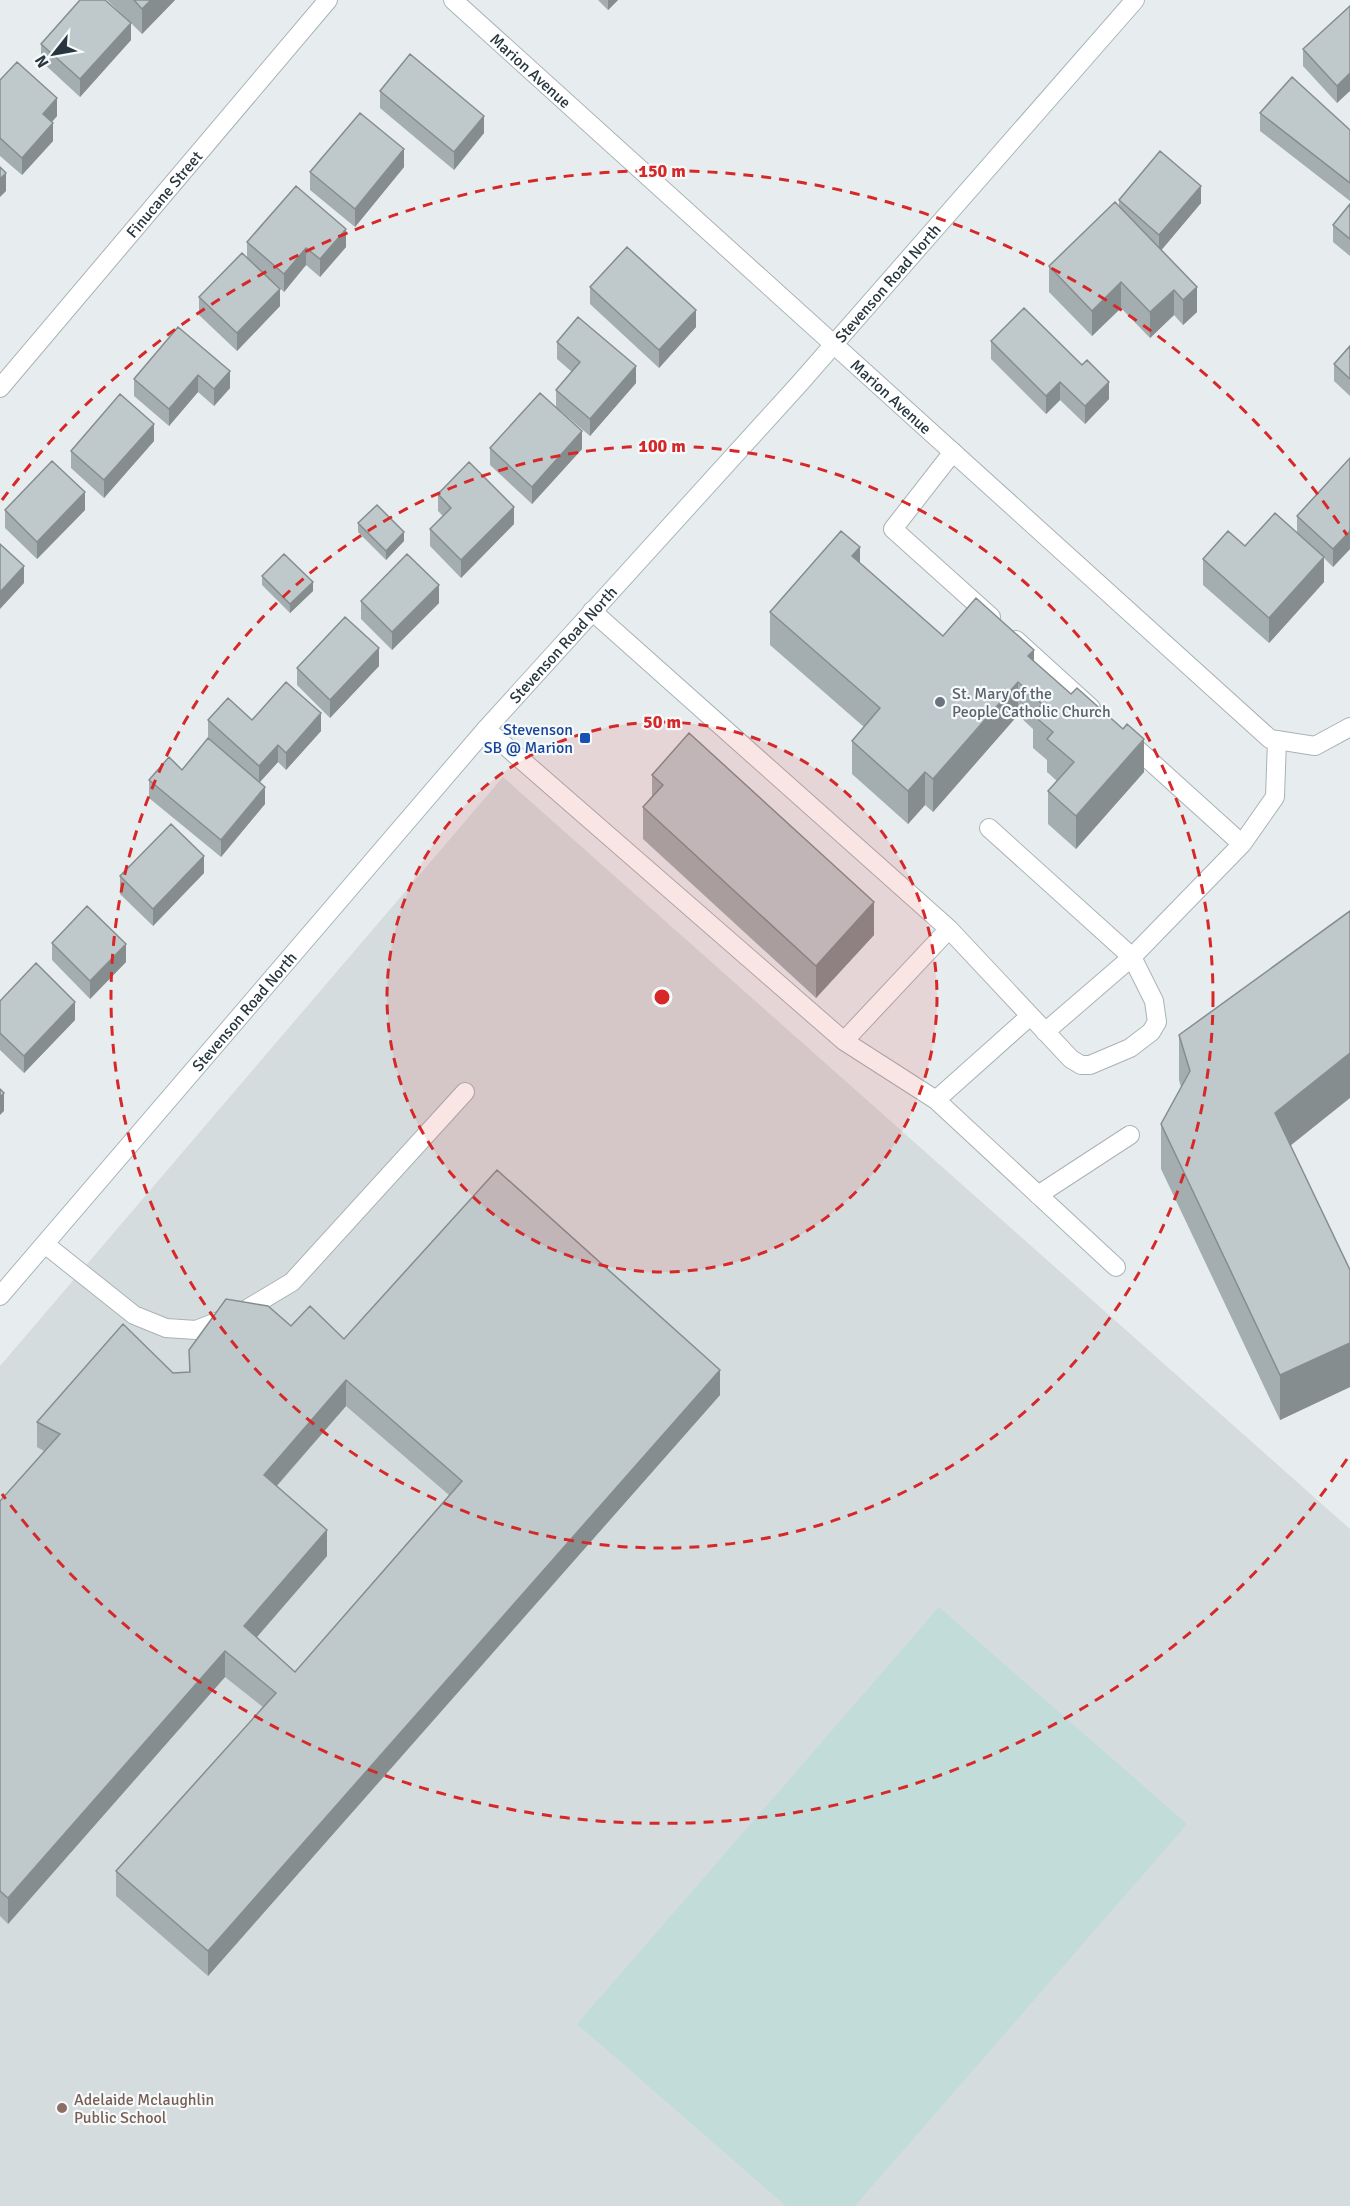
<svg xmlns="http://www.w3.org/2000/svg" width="1350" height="2206" font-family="Signika,sans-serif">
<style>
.built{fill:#d5dcde}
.green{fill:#c2dcd9}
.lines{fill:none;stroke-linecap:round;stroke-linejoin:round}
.lane-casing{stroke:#aab2b6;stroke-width:20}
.street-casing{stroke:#aab2b6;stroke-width:20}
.secondary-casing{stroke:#a9b6bb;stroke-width:20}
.lane{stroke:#fff;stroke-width:18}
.street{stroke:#fff;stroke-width:18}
.secondary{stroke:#fff;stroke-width:18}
.wall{fill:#a4adaf;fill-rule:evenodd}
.shaded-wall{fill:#868d8e}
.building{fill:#bfc9cb;stroke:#868d8e;stroke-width:1.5;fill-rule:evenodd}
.ring{fill:none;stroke:#d62828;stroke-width:3;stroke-dasharray:10 8}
.worship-dot{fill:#6b7280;stroke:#f7fafa;stroke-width:2}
.transit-dot{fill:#1a4fb4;stroke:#f7fafa;stroke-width:2}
.education-dot{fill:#8d6e63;stroke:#f7fafa;stroke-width:2}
.labels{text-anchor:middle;stroke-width:4.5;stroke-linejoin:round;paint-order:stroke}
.street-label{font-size:16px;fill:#27363f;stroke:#f7fafa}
.worship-label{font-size:16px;fill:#5b616d;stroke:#f7fafa;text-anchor:start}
.transit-label{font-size:16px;fill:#164399;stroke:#f7fafa;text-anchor:end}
.education-label{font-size:16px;fill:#785e54;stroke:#f7fafa;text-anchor:start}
.centre{fill:#d62828;stroke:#f7fafa;stroke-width:3}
.ring-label{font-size:18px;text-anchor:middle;font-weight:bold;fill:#d62828;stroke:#f7fafa;stroke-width:4.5;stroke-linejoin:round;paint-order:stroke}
</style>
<rect width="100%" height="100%" fill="#e7edee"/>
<!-- built -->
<path class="built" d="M503 777 1350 1529V2206H0V1366Z"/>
<!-- green -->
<path class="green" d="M939 1607 1187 1824 855 2206H786L577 2024Z"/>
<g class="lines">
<!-- lane casing -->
<g class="lane-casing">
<path id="lane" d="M953 452 893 529 991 617
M592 611 949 929
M1016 640 1091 708
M486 729 844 1041 936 1100 1030 1016
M1242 844 1275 797 1277 740
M1045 1032 1132 957 1242 844 1127 740
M844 1041 949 929 1071 1059 1081 1065H1090L1130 1048 1151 1032 1157 1022 1154 1001 1132 957 989 828
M936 1100 1116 1267
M1038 1195 1130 1135
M46 1245 134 1315 166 1328 196 1330 242 1312 292 1282 465 1092"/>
</g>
<!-- street casing -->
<g class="street-casing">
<g id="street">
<path id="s1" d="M453 0 1270 739 1315 746 1350 727"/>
<path id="s2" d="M0 388 328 0"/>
</g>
</g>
<!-- secondary casing -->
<g class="secondary-casing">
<g id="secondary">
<path id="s3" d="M0 1296 486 729 800 383 1135 0"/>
</g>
</g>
<!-- lane -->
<use href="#lane" class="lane"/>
<!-- street -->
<use href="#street" class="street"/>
<!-- secondary -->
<use href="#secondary" class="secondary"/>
</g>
<!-- wall -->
<path class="wall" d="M107 0H175L142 34 131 23V40L80 97 41 61V44L128 20Z
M598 0H618L608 10Z
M1350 6 1337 103 1303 66V49Z
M0 80 57 116 52 122 53 141 22 175 0 156Z
M380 91 484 133 454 170 380 108Z
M1260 113 1350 130V201L1260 131Z
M404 167 355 227 310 190V172Z
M1119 200 1201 203 1161 250 1197 312 1183 325 1174 315 1150 338 1121 308 1092 336 1049 292V266L1119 205Z
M1350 204V256L1333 242V225Z
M247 242 346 247 320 277 306 265 284 292 271 280 280 306 237 351 199 315V297L247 258Z
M590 287 696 327 659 368 590 304Z
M178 327 230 388 214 406 198 392 169 426 134 396V379Z
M991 341 1109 399 1085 424 1060 400 1046 414 991 359Z
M557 342 636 383 590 436 556 407V390L572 372 557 359Z
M1350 346V396L1334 381V364Z
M154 441 104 498 71 468V451Z
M490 448 582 449 532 504 490 465Z
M1350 458V549L1333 567 1324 558V582L1269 643 1203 585V559L1245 546 1297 532V516Z
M438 494 514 524 461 578 430 546V529L443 516 438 511Z
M5 510H85L37 559 5 528Z
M358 523 404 541 386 560 358 532Z
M860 563 943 636 1034 661 1144 772 1076 849 1048 824V791L1057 781 1047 772V760L1033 748V729L1018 715 933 812 925 805 908 824 852 774V741L864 727 770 645V612Z
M262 576 313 591 290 613 262 585Z
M361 601 439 603 392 650 361 619Z
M379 666 330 718 297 685V668Z
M208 720H252L321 731 286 770 278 762 260 782 265 804 221 857 149 798V780L182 770 208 738Z
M652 775 874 935 816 998 643 839V807L652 796Z
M204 873 153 926 120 894V876Z
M52 943 126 962 90 999 52 960Z
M0 1001 75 1020 24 1073 0 1050Z
M1179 1035 1350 1270V1387L1280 1420 1161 1169V1124L1181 1087 1179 1080Z
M291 1326 344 1339 720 1395 208 1976 116 1896V1871L263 1707 225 1677 8 1924 0 1916V1501L44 1451 37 1447V1422L173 1373 189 1372V1350ZM346 1406 449 1495 295 1672 256 1637 327 1556 277 1486Z"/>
<!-- shaded-wall -->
<path class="shaded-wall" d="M151 0H175L142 34V9Z
M608 0H618L608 10Z
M131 23V40L80 97V79Z
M1350 73V91L1337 103V86Z
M57 98V116L43 132V114Z
M484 116V133L454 170V152Z
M53 123V141L22 175V158Z
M404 149V167L355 227V209Z
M6 173V191L0 197V179Z
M1201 186V203L1159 253V235Z
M346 229V247L320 277V259Z
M306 248V265L284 292V274Z
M1121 282V308L1092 336V311Z
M1197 287V312L1183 325V300Z
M280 289V306L237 351V333Z
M1174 290V315L1150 338V312Z
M696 310V327L659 368V350Z
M636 366V383L590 436V419Z
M230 371V388L214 406V389Z
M198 375V392L169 426V409Z
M1060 382V400L1046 414V396Z
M1109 382V399L1085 424V406Z
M154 424V441L104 498V480Z
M582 431V449L532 504V487Z
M85 492V510L37 559V542Z
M514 507V524L461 578V560Z
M1350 531V549L1333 567V549Z
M404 532V541L386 560V551Z
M860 547V580L852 556Z
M1324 557V582L1269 643V618Z
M24 566V583L0 609V592Z
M313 582V591L290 613V604Z
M439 585V603L392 650V632Z
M379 648V666L330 718V700Z
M1034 650V682L1028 656Z
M1018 682V715L933 812V779Z
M321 713V731L286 770V753Z
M1144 739V772L1076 849V816Z
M278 745V762L259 783V766Z
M925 772V805L908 824V791Z
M265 787V804L221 857V840Z
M204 856V873L153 926V909Z
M874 902V935L816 998V966Z
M126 944V962L90 999V981Z
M75 1002V1020L24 1073V1056Z
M1350 1053V1098L1275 1158V1113Z
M4 1093V1111L0 1115V1097Z
M1350 1343V1387L1280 1420V1375Z
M720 1370V1395L208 1976V1951Z
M346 1380V1406L264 1500V1475Z
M327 1530V1556L244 1652V1626Z
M225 1651V1677L8 1924V1898Z"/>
<!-- building -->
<path class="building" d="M80 0H105L131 23 80 79 41 44Z
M134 0H151L142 9Z
M1350 6V73L1337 86 1303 49Z
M410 54 484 116 454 152 380 91Z
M17 62 57 98 43 114 53 123 22 158 0 138V80Z
M1292 77 1350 130V183L1260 113Z
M360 113 404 149 355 209 310 172Z
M1160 151 1201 186 1159 235 1119 200Z
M0 167 6 173 0 179Z
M296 186 346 229 320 259 306 248 284 274 247 242Z
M1115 202 1197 287 1183 300 1174 290 1150 312 1121 282 1092 311 1049 266Z
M1350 204V239L1333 225Z
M627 247 696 310 659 350 590 287Z
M242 253 280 289 237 333 199 297Z
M1024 308 1082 365 1087 360 1109 382 1085 406 1060 382 1046 396 991 341Z
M578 317 636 366 590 419 556 390 580 362 557 342Z
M178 327 230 371 214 389 198 375 169 409 134 379Z
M1350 346V379L1334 364Z
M540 393 582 431 532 487 490 448Z
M120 394 154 424 104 480 71 451Z
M1350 458V531L1333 549 1297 516Z
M52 461 85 492 37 542 5 510Z
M469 462 514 507 461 560 430 529 451 508 438 494Z
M377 505 404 532 386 551 358 523Z
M1275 513 1324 557 1269 618 1203 559 1228 531 1245 546Z
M841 531 860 547 852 556 943 636 976 598 1034 650 1028 656 1071 694 1077 688 1123 729 1127 724 1144 739 1076 816 1048 791 1074 762 1047 739 1053 732 1033 715 1042 704 1018 682 933 779 925 772 908 791 852 741 880 708 770 612Z
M0 544 24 566 0 592Z
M284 554 313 582 290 604 262 576Z
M407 554 439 585 392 632 361 601Z
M345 617 379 648 330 700 297 668Z
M286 682 321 713 286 753 278 745 259 766 208 720 228 698 252 720Z
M689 733 874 902 816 966 643 807 663 785 652 775Z
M208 738 265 787 221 840 149 780 169 757 182 770Z
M171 824 204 856 153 909 120 876Z
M87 906 126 944 90 981 52 943Z
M1350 911V1053L1275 1113 1350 1270V1343L1280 1375 1161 1124 1190 1071 1179 1035Z
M36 963 75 1002 24 1056 0 1033V1001Z
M0 1089 4 1093 0 1097Z
M497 1170 720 1370 208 1951 116 1871 276 1693 225 1651 8 1898 0 1891V1501L60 1434 37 1422 123 1324 173 1373 190 1372 189 1350 226 1299 268 1306 291 1326 310 1306 344 1339ZM346 1380 462 1481 295 1672 244 1626 327 1530 264 1475Z"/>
<!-- distance rings -->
<circle cx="662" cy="997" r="275" fill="#d62828" fill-opacity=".12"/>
<g class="ring">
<circle cx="662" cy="997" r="275"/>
<circle cx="662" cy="997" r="551"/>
<path d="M1347 1459A826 826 0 0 1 2 1494M2 500A826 826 0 0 1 1347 535"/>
</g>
<!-- markers -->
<circle class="worship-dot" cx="940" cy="702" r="6"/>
<rect class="transit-dot" x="579" y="732" width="12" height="12" rx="3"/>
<circle class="education-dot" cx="62" cy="2108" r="6"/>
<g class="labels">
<!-- street labels -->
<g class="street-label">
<text dy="6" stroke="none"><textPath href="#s1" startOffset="105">Marion Avenue</textPath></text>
<text dy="6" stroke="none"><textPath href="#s2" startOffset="254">Finucane Street</textPath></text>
<text dy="6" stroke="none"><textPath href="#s3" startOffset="1347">Stevenson Road North</textPath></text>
<text dy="6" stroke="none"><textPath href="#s1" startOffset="591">Marion Avenue</textPath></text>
<text dy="6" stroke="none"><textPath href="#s3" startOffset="861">Stevenson Road North</textPath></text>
<text dy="6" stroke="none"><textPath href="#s3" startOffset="375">Stevenson Road North</textPath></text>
</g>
<!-- worship labels -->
<g class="worship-label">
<text x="952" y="699">St. Mary of the<tspan x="952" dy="18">People Catholic Church</tspan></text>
</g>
<!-- transit labels -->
<g class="transit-label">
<text x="573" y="735">Stevenson<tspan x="573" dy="18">SB @ Marion</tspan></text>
</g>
<!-- education labels -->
<g class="education-label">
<text x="74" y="2105">Adelaide Mclaughlin<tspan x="74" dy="18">Public School</tspan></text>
</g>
</g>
<circle cx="662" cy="997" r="9" class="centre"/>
<g class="ring-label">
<text x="662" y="177">150 m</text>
<text x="662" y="452">100 m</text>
<text x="662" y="728">50 m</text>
</g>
<!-- north arrow -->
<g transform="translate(54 54) rotate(239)" stroke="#f7fafa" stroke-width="4.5" paint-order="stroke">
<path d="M0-4.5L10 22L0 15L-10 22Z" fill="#27363f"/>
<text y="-9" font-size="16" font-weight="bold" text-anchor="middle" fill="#27363f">N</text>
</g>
</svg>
